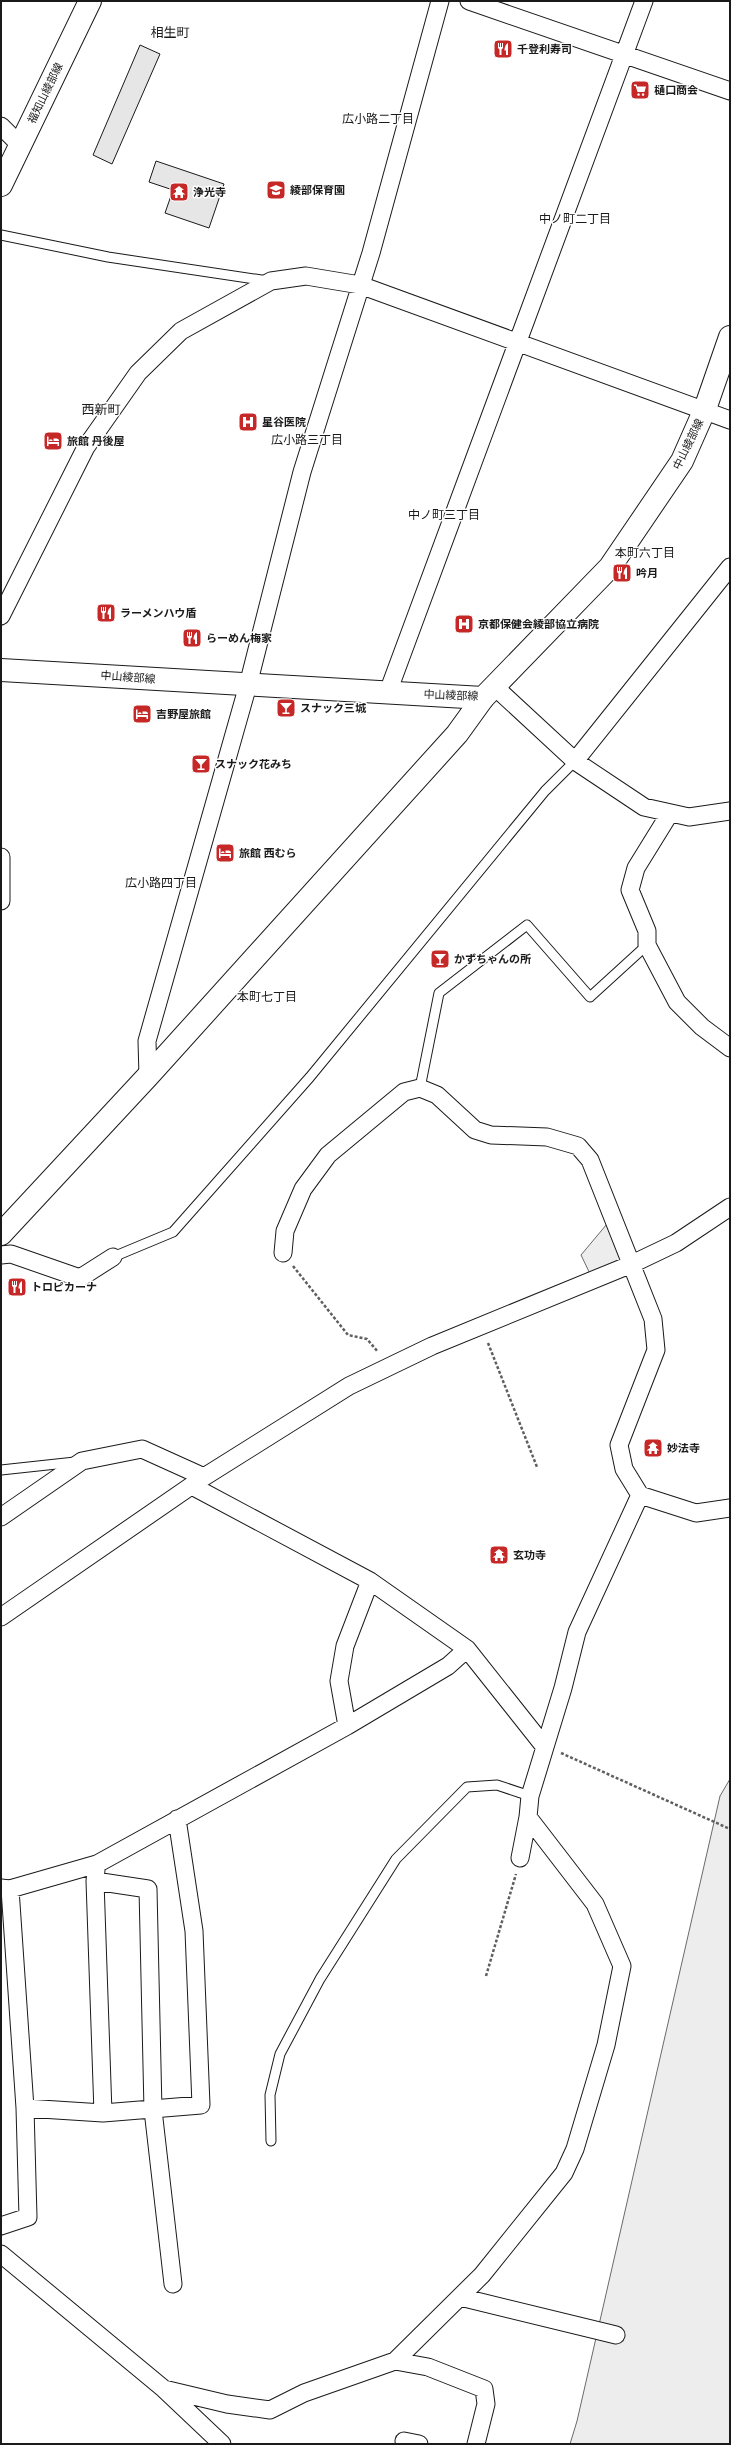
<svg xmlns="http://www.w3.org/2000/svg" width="731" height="2445" font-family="Inter,'Noto Sans JP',sans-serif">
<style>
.built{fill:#ededed;stroke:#6a6a6a}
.building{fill:#e6e6e6;stroke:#1a1a1a}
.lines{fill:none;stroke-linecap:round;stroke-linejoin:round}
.service-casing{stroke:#1a1a1a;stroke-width:11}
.minor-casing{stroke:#1a1a1a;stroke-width:19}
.tertiary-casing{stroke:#1a1a1a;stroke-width:24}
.secondary-casing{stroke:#1a1a1a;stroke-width:24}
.primary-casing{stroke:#1a1a1a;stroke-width:24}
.path{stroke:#5f5f5f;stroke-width:2.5;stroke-dasharray:3 2;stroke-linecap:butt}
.service{stroke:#fff;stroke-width:9}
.minor{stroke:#fff;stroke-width:17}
.tertiary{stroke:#fff;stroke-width:22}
.secondary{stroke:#fff;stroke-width:22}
.primary{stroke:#fff;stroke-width:22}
.labels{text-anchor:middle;stroke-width:3;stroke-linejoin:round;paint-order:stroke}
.poi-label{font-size:11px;font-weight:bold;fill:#1a1a1a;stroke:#fff;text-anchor:start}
.street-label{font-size:11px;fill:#1a1a1a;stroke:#fff}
.neighbourhood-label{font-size:12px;fill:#1a1a1a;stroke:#fff}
.quarter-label{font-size:13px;fill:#1a1a1a;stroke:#fff}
</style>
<rect width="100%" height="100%" fill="#fff"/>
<!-- built -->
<path class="built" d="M612 1218 632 1264 593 1280 581 1255Z
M730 1779V2444H570L577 2421 720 1796Z"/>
<!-- building -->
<path class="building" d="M140 45 160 54 112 164 93 155Z
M156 161 224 184 209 228 165 213 173 190 149 182Z"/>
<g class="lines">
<!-- service casing -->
<g class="service-casing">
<path id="service" d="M1 235 108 257 268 281
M420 1088 439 993 527 925 590 997 647 945
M113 1257 173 1232 310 1077 545 791 575 761
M1 1470 75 1462
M271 2141 270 2095 280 2054 320 1979 396 1859 467 1787 497 1785 530 1796"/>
</g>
<!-- minor casing -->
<g class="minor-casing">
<path id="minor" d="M469 1 730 91
M1 126 20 145
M1 616 86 447 138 373 181 331 271 281 306 276 360 285 730 420
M495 687 575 761 644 807 689 817 730 811
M388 692 644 1
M575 761 730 567
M670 813 636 868 630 890 647 931V945L677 1002 702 1027 730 1048
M1 857V901
M148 1076 147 1041 248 685 302 472 371 253 440 1
M283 1253 285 1231 303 1189 328 1155 404 1092 420 1088 437 1095 475 1130 491 1135 547 1137 578 1146 590 1160 653 1319 656 1350 619 1445 624 1469 640 1495 696 1513 730 1508
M1 1255 11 1254 80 1278 113 1257
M192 1486 370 1581 467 1649 544 1746
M1 1517 82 1461 142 1449 204 1477
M1 1617 204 1477 349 1386 432 1346 632 1264 676 1243 730 1207
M347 1726 339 1681 345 1646 370 1581
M520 1858 528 1817
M96 1870 95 1881 103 2113
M95 1881 148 1889 153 2110 173 2284
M1 1888 10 1889 97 1864 347 1726 448 1666 467 1649
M25 2108 103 2113 201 2105 194 1931 177 1819
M1 2226 28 2217 25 2108 10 1889
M1 2254 164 2389 222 2444
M460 2297 616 2335
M395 2361 482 2275 564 2173 575 2149 606 2045 622 1966 595 1904 528 1817 530 1796 563 1688 577 1632 640 1495
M164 2389 227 2404 270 2410 304 2393 395 2361 428 2367 484 2389 486 2404 476 2444
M404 2441 419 2444"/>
</g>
<!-- tertiary casing -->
<g class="tertiary-casing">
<path id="tertiary" d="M1 1234 148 1076 457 734 483 698"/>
</g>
<!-- secondary casing -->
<g class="secondary-casing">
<path id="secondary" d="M1 670 483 698 610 567 682 461 705 409 730 337"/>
</g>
<!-- primary casing -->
<g class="primary-casing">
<path id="primary" d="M1 185 90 1"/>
</g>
<!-- path -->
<path class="path" d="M293 1266 348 1335 367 1339 378 1352
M488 1343 537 1467
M561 1753 730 1829
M486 1976 516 1874"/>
<!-- service -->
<use href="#service" class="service"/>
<!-- minor -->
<use href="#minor" class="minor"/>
<!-- tertiary -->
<use href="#tertiary" class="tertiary"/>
<!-- secondary -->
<use href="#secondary" class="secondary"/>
<!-- primary -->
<use href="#primary" class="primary"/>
</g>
<!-- icons -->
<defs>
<g id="restaurant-square" transform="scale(1)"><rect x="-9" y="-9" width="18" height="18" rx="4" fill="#c62828" stroke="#fff"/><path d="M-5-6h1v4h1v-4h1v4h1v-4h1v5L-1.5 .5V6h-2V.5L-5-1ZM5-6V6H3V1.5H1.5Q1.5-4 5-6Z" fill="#fff"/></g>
<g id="supermarket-square" transform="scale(1)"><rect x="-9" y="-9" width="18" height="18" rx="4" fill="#c62828" stroke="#fff"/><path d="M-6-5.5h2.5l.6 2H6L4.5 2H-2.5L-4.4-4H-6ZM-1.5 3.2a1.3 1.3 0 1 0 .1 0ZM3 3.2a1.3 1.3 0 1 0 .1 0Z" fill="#fff"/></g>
<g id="school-square" transform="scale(1)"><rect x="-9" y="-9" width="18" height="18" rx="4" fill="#c62828" stroke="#fff"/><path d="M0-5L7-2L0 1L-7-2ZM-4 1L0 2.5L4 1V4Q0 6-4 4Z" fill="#fff"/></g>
<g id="temple-square" transform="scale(1)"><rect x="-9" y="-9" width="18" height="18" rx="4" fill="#c62828" stroke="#fff"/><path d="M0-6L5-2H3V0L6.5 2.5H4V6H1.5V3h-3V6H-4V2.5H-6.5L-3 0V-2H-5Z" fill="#fff"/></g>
<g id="hospital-square" transform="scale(1)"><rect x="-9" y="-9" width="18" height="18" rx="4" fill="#c62828" stroke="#fff"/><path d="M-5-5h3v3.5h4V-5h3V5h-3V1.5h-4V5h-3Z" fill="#fff"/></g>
<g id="hotel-square" transform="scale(1)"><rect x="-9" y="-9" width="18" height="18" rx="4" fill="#c62828" stroke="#fff"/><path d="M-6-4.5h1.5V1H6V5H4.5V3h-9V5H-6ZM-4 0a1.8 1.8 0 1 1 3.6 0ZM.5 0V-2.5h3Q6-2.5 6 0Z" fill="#fff"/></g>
<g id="bar-square" transform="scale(1)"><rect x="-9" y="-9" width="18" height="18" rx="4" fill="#c62828" stroke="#fff"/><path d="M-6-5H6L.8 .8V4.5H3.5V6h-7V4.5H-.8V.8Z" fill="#fff"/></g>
</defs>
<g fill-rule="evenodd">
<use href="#restaurant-square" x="503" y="49"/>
<use href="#supermarket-square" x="640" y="90"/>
<use href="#school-square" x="276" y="190"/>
<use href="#temple-square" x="179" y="192"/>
<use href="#hospital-square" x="248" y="422"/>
<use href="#hotel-square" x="53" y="441"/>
<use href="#restaurant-square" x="622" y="573"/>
<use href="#restaurant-square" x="106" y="613"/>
<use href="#hospital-square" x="464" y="624"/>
<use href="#restaurant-square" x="192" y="638"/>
<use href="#bar-square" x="286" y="708"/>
<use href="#hotel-square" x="142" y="714"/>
<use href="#bar-square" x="201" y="764"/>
<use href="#hotel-square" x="225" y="853"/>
<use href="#bar-square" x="440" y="959"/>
<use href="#restaurant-square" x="17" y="1287"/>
<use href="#temple-square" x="653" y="1448"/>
<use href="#temple-square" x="499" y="1555"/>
</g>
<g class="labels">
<!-- poi labels -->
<g class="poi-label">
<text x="517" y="53">千登利寿司</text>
<text x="654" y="94">樋口商会</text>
<text x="290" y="194">綾部保育園</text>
<text x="193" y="196">浄光寺</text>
<text x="262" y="426">星谷医院</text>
<text x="67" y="445">旅館 丹後屋</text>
<text x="636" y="577">吟月</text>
<text x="120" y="617">ラーメンハウ盾</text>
<text x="478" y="628">京都保健会綾部協立病院</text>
<text x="206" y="642">らーめん梅家</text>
<text x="300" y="712">スナック三城</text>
<text x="156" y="718">吉野屋旅館</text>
<text x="215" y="768">スナック花みち</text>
<text x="239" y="857">旅館 西むら</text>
<text x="454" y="963">かずちゃんの所</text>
<text x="31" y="1291">トロピカーナ</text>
<text x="667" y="1452">妙法寺</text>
<text x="513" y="1559">玄功寺</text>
</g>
<!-- street labels -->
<g class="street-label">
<text transform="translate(45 93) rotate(-64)" y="4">福知山綾部線</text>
<text transform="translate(688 444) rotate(-64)" y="4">中山綾部線</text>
<text transform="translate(128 677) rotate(4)" y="4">中山綾部線</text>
<text transform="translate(451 695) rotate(2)" y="4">中山綾部線</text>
</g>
<!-- neighbourhood labels -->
<g class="neighbourhood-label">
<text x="378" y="123">広小路二丁目</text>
<text x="575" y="223">中ノ町二丁目</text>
<text x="307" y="444">広小路三丁目</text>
<text x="444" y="519">中ノ町三丁目</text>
<text x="645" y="557">本町六丁目</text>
<text x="161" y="887">広小路四丁目</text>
<text x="267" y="1001">本町七丁目</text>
</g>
<!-- quarter labels -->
<g class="quarter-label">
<text x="170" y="37">相生町</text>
<text x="101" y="414">西新町</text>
</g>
</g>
<!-- border -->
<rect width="731" height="2445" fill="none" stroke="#1a1a1a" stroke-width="4"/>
</svg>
